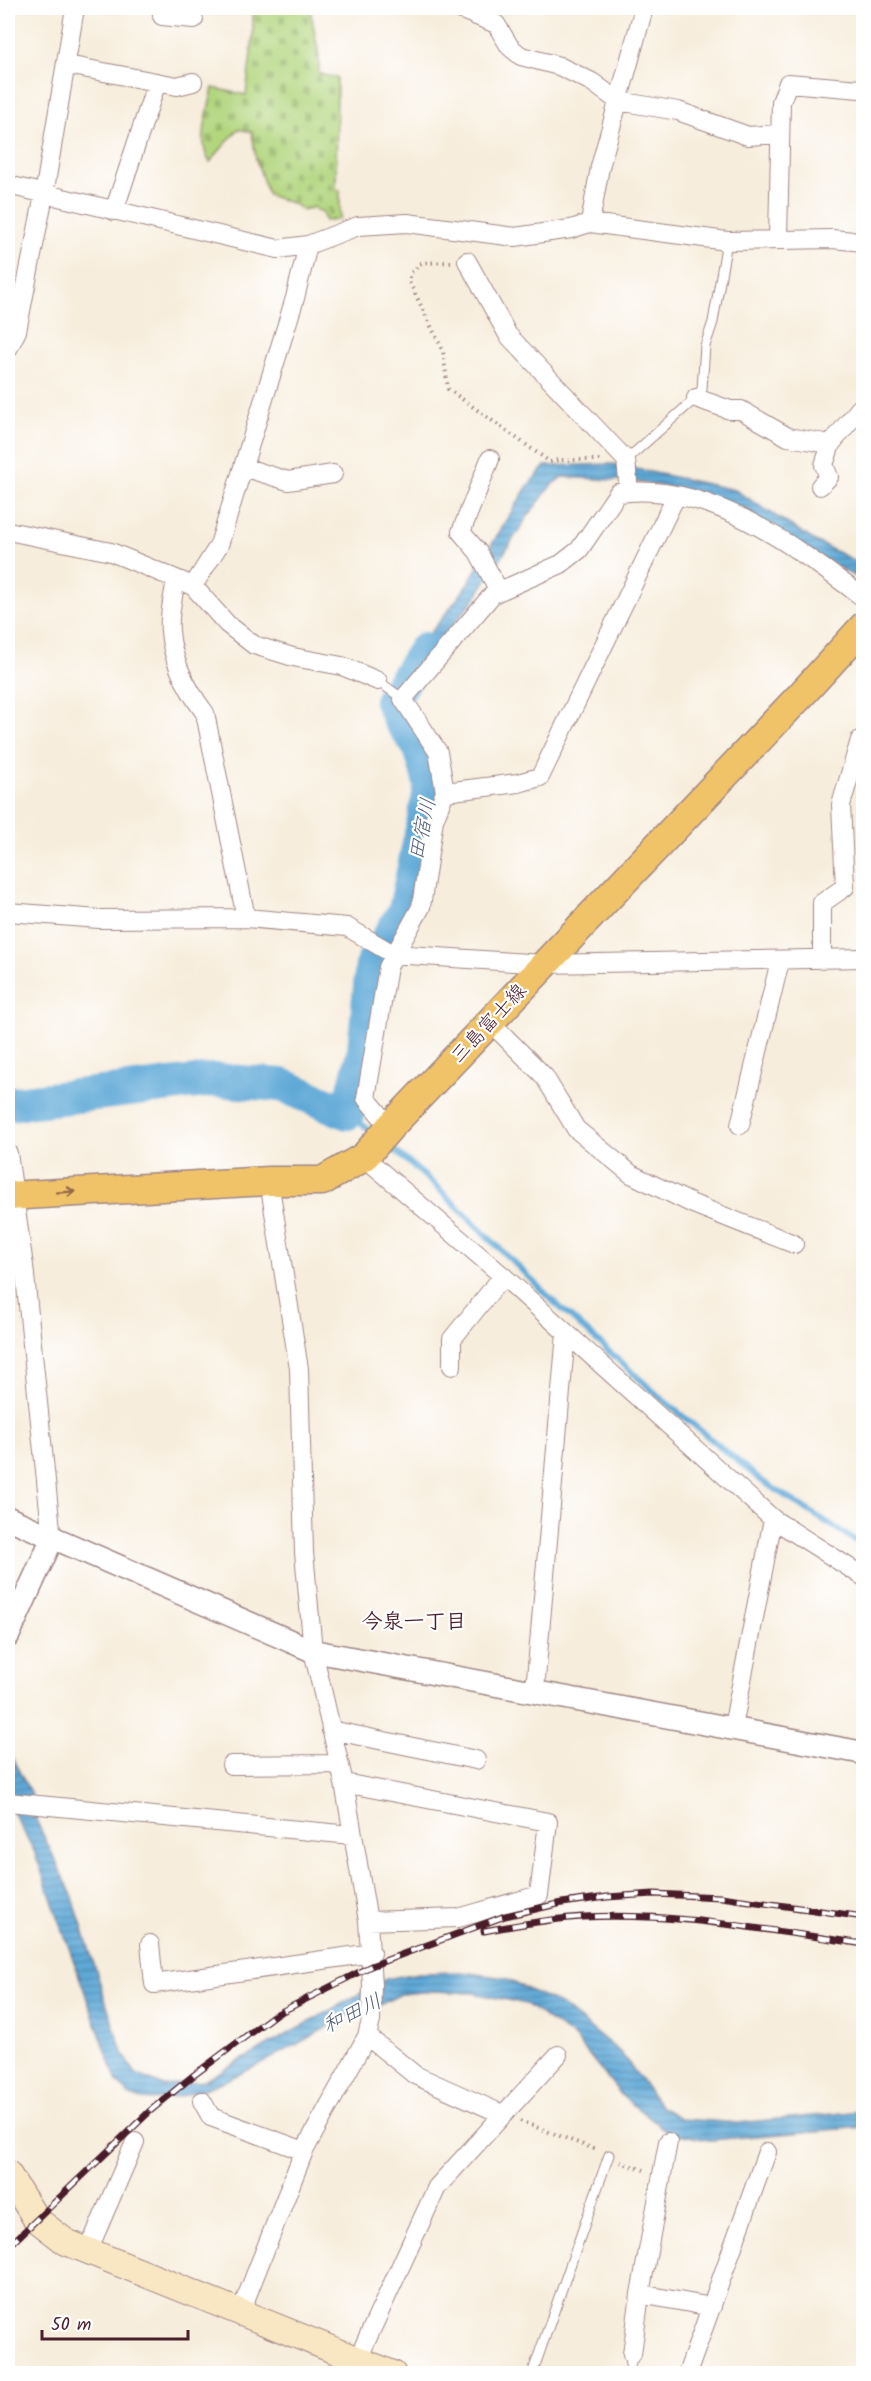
<svg xmlns="http://www.w3.org/2000/svg" width="871" height="2381" font-family="Kalam,'Klee One',sans-serif">
<style>
.cemetery{fill:url(#cemetery-stones);stroke:#7e7a54;stroke-width:1.5}
.water{fill:url(#water-rules);stroke:#546481;stroke-width:1.5}
.lines{fill:none;stroke-linecap:round;stroke-linejoin:round}
.stream{stroke:#5ea9d7;stroke-width:6}
.river{stroke:#5ea9d7;stroke-width:34}
.service-casing{stroke:#a08684;stroke-width:11}
.minor-casing{stroke:#a08684;stroke-width:20}
.tertiary-casing{stroke:#a08684;stroke-width:25}
.secondary-casing{stroke:#a08684;stroke-width:28}
.primary-casing{stroke:#a08684;stroke-width:31}
.path{stroke:#a08684;stroke-width:4;stroke-dasharray:1.5 4.5;stroke-linecap:butt}
.service{stroke:#fff;stroke-width:9}
.minor{stroke:#fff;stroke-width:18}
.tertiary{stroke:#fff;stroke-width:22}
.secondary{stroke:#f9e7c3;stroke-width:26}
.primary{stroke:#f0c369;stroke-width:28}
.rail-casing{stroke:#4a1f2b;stroke-width:7}
.rail{stroke:#fff;stroke-width:4.5;stroke-dasharray:14;stroke-linecap:butt}
.oneway{stroke:#956947}
.labels{text-anchor:middle;stroke-width:4.5;stroke-linejoin:round;paint-order:stroke}
.street-label{font-size:20px;fill:#4a1f2b;stroke:#fff}
.water-label{font-size:21px;font-style:italic;fill:#535d78;stroke:#fff}
.neighbourhood-label{font-size:21px;font-weight:bold;fill:#4a1f2b;stroke:#fff}
</style>
<defs>
<pattern id="cemetery-stones" width="16" height="16" patternUnits="userSpaceOnUse" patternTransform="scale(1.5)"><rect width="16" height="16" fill="#b2d67e"/><path d="M2 7V4a2 2 0 0 1 4 0v3zM10 15v-3a2 2 0 0 1 4 0v3z" fill="#9bb76d"/></pattern>
<pattern id="water-rules" width="6" height="5" patternUnits="userSpaceOnUse" patternTransform="scale(1.5)"><rect width="6" height="5" fill="#5ea9d7"/><path d="M0 2.5h6" fill="none" stroke="#5089af"/></pattern>
</defs>
<rect width="100%" height="100%" fill="#fff"/>
<filter id="ink" filterUnits="userSpaceOnUse"><feTurbulence type="fractalNoise" baseFrequency=".0167" numOctaves="2"/><feDisplacementMap in="SourceGraphic" scale="12" xChannelSelector="R" yChannelSelector="G"/><feConvolveMatrix kernelMatrix="1 2 1 2 8 2 1 2 1" color-interpolation-filters="sRGB"/></filter>
<filter id="wash" filterUnits="userSpaceOnUse"><feTurbulence type="fractalNoise" baseFrequency=".008" numOctaves="4" result="noise"/><feDisplacementMap in="SourceGraphic" scale="24" xChannelSelector="R" yChannelSelector="G"/><feGaussianBlur stdDeviation="1.35" result="paint"/><feColorMatrix in="noise" values="0 0 0 0 0 0 0 0 0 0 0 0 0 0 0 0 0 1.4 0 .05"/><feComposite in="paint" operator="in"/></filter>
<g filter="url(#wash)">
<rect width="100%" height="100%" fill="#f7eddc"/>
<!-- cemetery -->
<path class="cemetery" d="M253 8H310L319 56V74L337 78 336 190H340V219L325 221 322 211H316L315 207 302 210 294 204 268 195 256 159 252 132 238 129 210 162C196 143 209 110 213 88L246 95 253 37Z"/>
<!-- water -->
<path class="water" d="M613 464 735 490 815 541 863 565V581L702 493 631 481 562 477 550 487 526 519 474 600 398 689 395 702C414 727 428 751 434 783L425 782 416 747 384 702 388 687 461 594 527 487 545 466Z
M8 1750 31 1794 37 1822 72 1895 122 2052 136 2074 164 2086 204 2081 386 1979 418 1973 462 1972 504 1978 563 2006 621 2053 661 2107 682 2119 738 2123 863 2111V2127L709 2140 668 2132 623 2097 575 2038 526 2004 474 1993 434 1991 401 1994 362 2014 356 2011C308 2037 188 2115 134 2097 128 2095 122 2087 117 2082L35 1853 8 1802Z"/>
<g class="lines">
<!-- stream -->
<path class="stream" d="M348 1113 373 1133
M386 1143 435 1185 553 1301 662 1399 762 1481 864 1546"/>
<!-- river -->
<path class="river" d="M8 1104 214 1080 282 1085 348 1113 364 1050 372 964 405 910 431 786 420 748 399 719 391 701 425 649"/>
</g>
</g>
<g filter="url(#ink)">
<g class="lines">
<!-- service casing -->
<g class="service-casing">
<path id="service" d="M626 460 696 398 702 389 705 346 713 322 727 241
M378 681 403 699
M8 1273 24 1266
M532 2374 609 2155
M629 2374 632 2354"/>
</g>
<!-- minor casing -->
<g class="minor-casing">
<path id="minor" d="M162 8V16L194 19
M457 8 496 24 510 47 521 56 559 66 592 82 618 101 678 111 748 136 779 134
M67 65 177 86 193 82
M8 185 278 249 308 245 358 226 407 223 515 237 571 229 590 223 727 241 832 239 864 242
M114 211 157 82
M590 223 600 167 644 8
M778 239 781 102 788 83 860 89
M467 261 508 335 626 460 629 492
M8 349 17 331 44 195 75 8
M696 398 730 410H741L788 437 831 444 860 408
M490 459 461 532 478 552 499 591
M243 467 288 481 333 474
M820 486 829 477 824 465 831 444
M8 531 111 552 193 586 227 624 254 645 293 657 342 666 378 681
M176 579C174 595 168 614 170 631 172 661 187 689 205 713L246 918
M193 586 219 545 295 298 308 245
M445 792 518 783 540 777 676 496
M8 912 99 919 246 918 347 927 393 954 544 964 864 958
M822 960V903L845 887 841 805 860 740
M490 1022 544 1076 576 1129 631 1174 693 1204 794 1244
M740 1125 780 961
M390 1127 366 1098 388 967 421 907 434 820 445 792 438 752 403 699 493 594 561 564 579 550 618 493C709 480 795 547 864 598
M8 1153 24 1266 52 1539
M364 1157 503 1276 773 1519 864 1577
M452 1366V1339L503 1276
M535 1690 566 1333
M733 1727 773 1519
M331 1730 476 1760
M231 1765 339 1764
M344 1783 548 1822 539 1895 458 1918 368 1921
M8 1802 351 1835
M150 1944 154 1984 372 1953
M367 2036 415 2075 502 2114
M202 2101 211 2117 304 2151
M88 2251 135 2142
M640 2294 712 2307
M241 2311 304 2151 367 2036 371 2021 372 1985 368 1921 344 1783 313 1651 304 1552 299 1369 269 1181
M632 2354 640 2294 668 2142
M351 2374 437 2187 558 2055
M687 2374 767 2152"/>
</g>
<!-- tertiary casing -->
<g class="tertiary-casing">
<path id="tertiary" d="M8 1518 313 1651 864 1753
M8 1636 52 1539"/>
</g>
<!-- secondary casing -->
<g class="secondary-casing">
<path id="secondary" d="M8 2174 36 2219 66 2242 393 2374"/>
</g>
<!-- primary casing -->
<g class="primary-casing">
<path id="primary" d="M8 1196 269 1181H322L364 1157 390 1127 801 695 864 626"/>
</g>
<!-- path -->
<path class="path" d="M451 262 421 263 410 274V283L443 351 448 389 550 462 558 460H602
M520 2121 597 2150
M620 2162 644 2170"/>
<!-- service -->
<use href="#service" class="service"/>
<!-- minor -->
<use href="#minor" class="minor"/>
<!-- tertiary -->
<use href="#tertiary" class="tertiary"/>
<!-- secondary -->
<use href="#secondary" class="secondary"/>
<!-- primary -->
<use href="#primary" class="primary"/>
<!-- rail casing -->
<g class="rail-casing">
<path id="rail" d="M484 1931C517 1925 549 1919 583 1917 677 1912 771 1931 864 1944
M8 2247 150 2111 194 2075 273 2016 371 1966 505 1916 562 1903 607 1897 654 1894 721 1897 864 1917"/>
</g>
<!-- rail -->
<use href="#rail" class="rail"/>
</g>
<!-- one-way arrows -->
<defs><path id="oneway-shaft" d="M-6 0H5M1.5-3L5.5 0L1.5 3" fill="none" stroke-width="1.6" stroke-linecap="round" stroke-linejoin="round" transform="scale(1.5)"/></defs>
<use class="oneway" href="#oneway-shaft" transform="translate(66 1192) rotate(-3)"/>
</g>
<g class="labels">
<!-- street labels -->
<g class="street-label">
<text transform="translate(488 1023) rotate(-47)" y="7">三島富士線</text>
</g>
<!-- water labels -->
<g class="water-label">
<text transform="translate(422 829) rotate(-78)" y="7">田宿川</text>
<text transform="translate(352 2013) rotate(-26)" y="7">和田川</text>
</g>
<!-- neighbourhood labels -->
<g class="neighbourhood-label">
<text x="414" y="1628">今泉一丁目</text>
</g>
</g>
<!-- margin -->
<rect width="871" height="2381" fill="none" stroke="#fff" stroke-width="30"/>
<!-- scale -->
<path d="M42 2330v9h146v-9" fill="none" stroke="#4a1f2b" stroke-width="3"/>
<text x="51" y="2330" font-size="18" fill="#4a1f2b" stroke="#ffffff" stroke-width="4.5" paint-order="stroke">50 m</text>
</svg>
